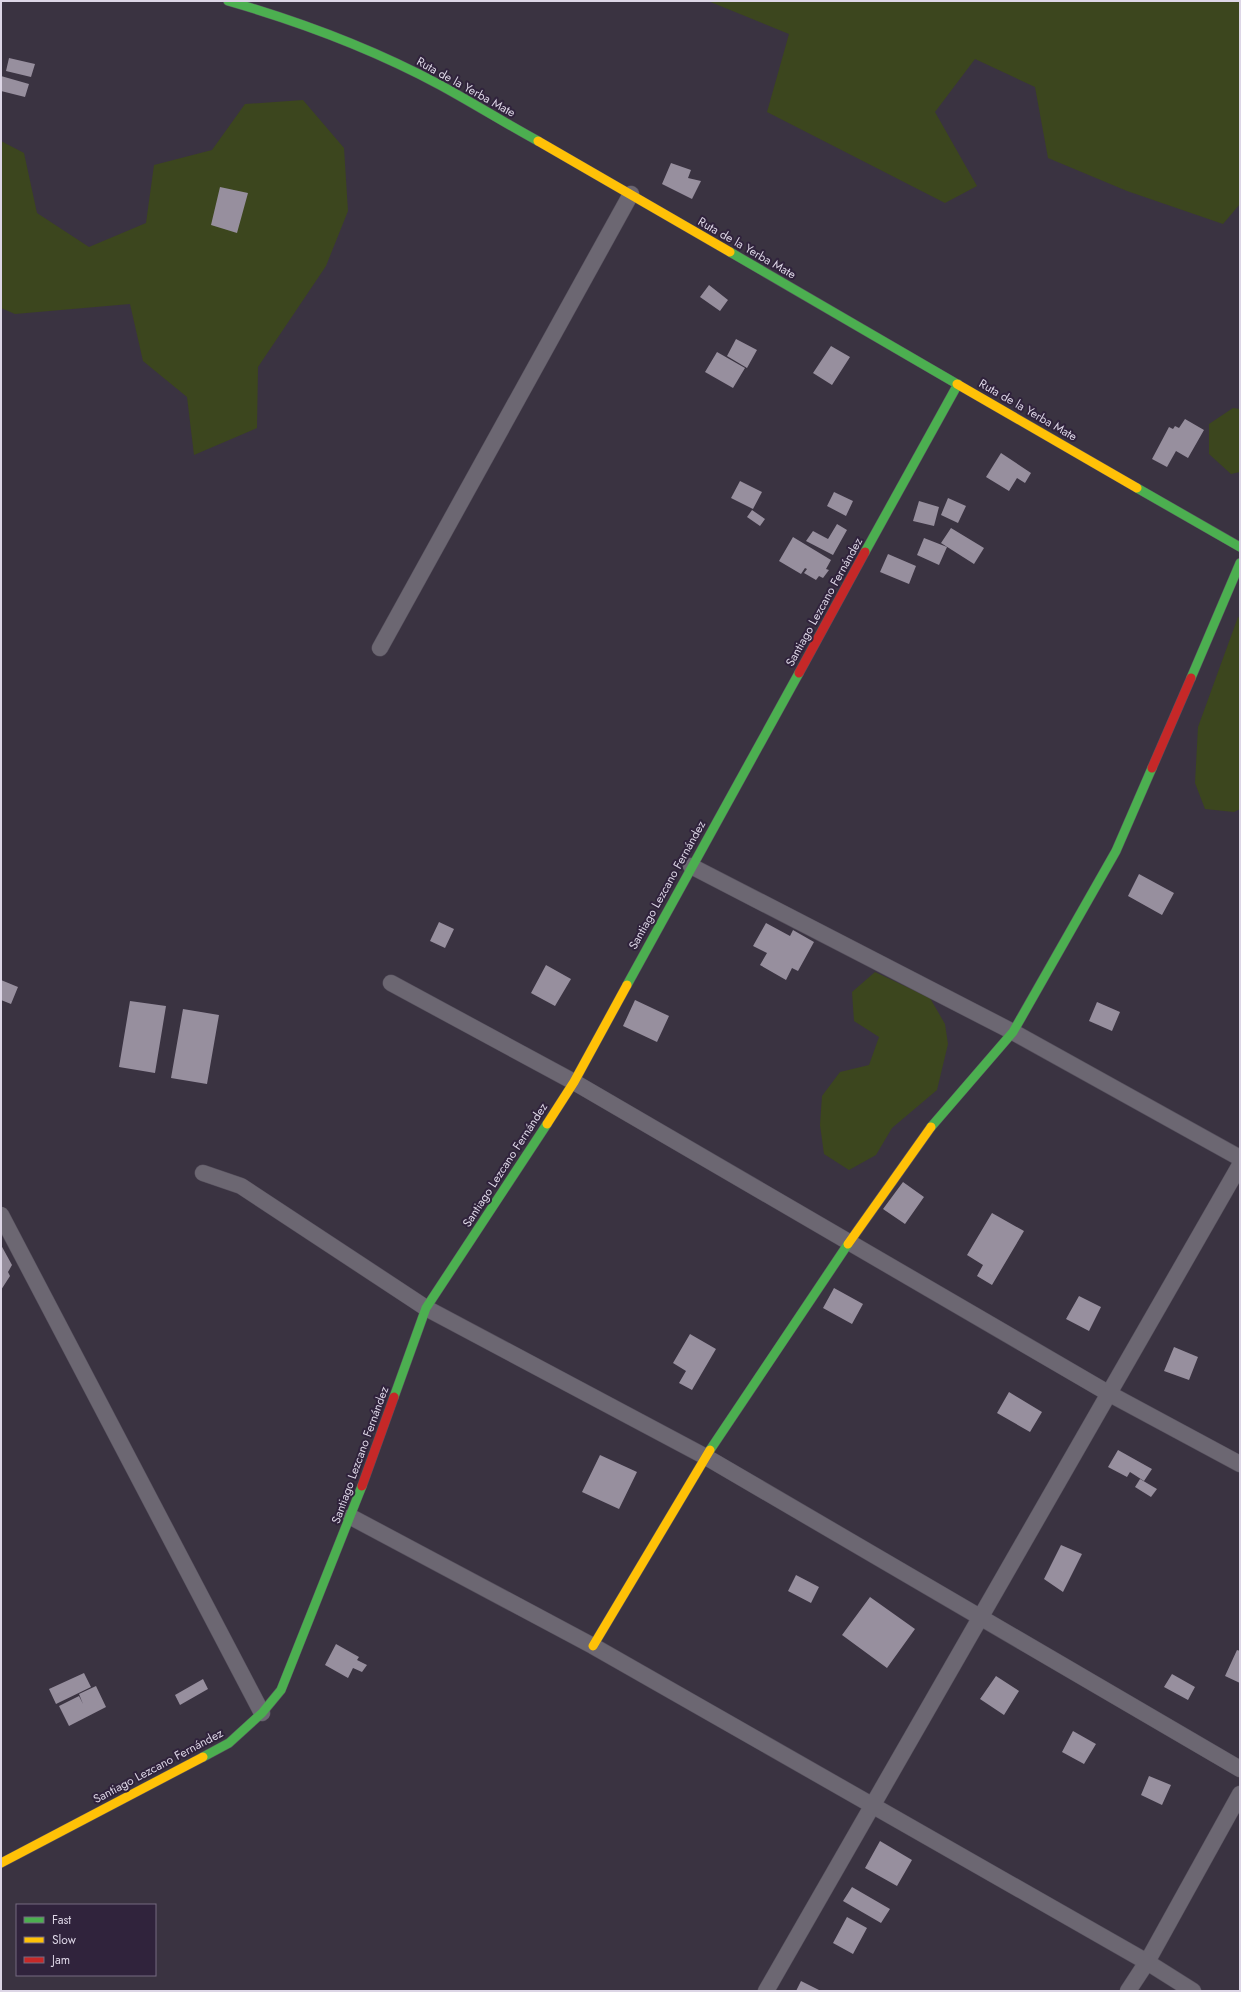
<svg xmlns="http://www.w3.org/2000/svg" width="1241" height="1992" font-family="Jost,sans-serif">
<style>
.green{fill:#3c461e}
.building{fill:#978f9e}
.lines{fill:none;stroke-linecap:round;stroke-linejoin:round}
.street-casing{stroke:#56505d;stroke-width:17}
.fast-casing{stroke:#56505d;stroke-width:10}
.slow-casing{stroke:#56505d;stroke-width:10}
.jam-casing{stroke:#56505d;stroke-width:10}
.street{stroke:#6c6772;stroke-width:16}
.fast{stroke:#4caf50;stroke-width:9}
.slow{stroke:#ffc107;stroke-width:9}
.jam{stroke:#c62828;stroke-width:9}
.labels{text-anchor:middle;stroke-width:4;stroke-linejoin:round;paint-order:stroke}
.street-label{font-size:12px;fill:#ddd6e6;stroke:#30233c}
</style>
<rect width="100%" height="100%" fill="#3a3341"/>
<!-- green -->
<path class="green" d="M708 1H1240V204L1223 224 1127 191 1048 158 1035 87 975 59 935 112 977 186 945 203 767 112 789 34Z
M303 100 344 148 348 211 326 266 258 367 257 428 194 455 187 397 143 361 130 304 15 314 1 308V141L24 153 37 213 89 247 146 223 154 165 212 150 245 104Z
M1233 408 1240 409V472L1231 474 1209 454V424Z
M1238 617 1240 618V809L1234 812 1205 809 1195 783 1198 727Z
M875 972 930 998 945 1024 948 1044 937 1090 892 1128 876 1155 849 1170 824 1154 820 1125 822 1096 840 1072 869 1065 879 1037 854 1021 852 992Z"/>
<!-- building -->
<path class="building" d="M9 58 35 64 31 77 6 71Z
M1 76 29 84 25 97 1 91Z
M671 163 691 170 688 178 701 181 692 199 662 184Z
M220 187 248 193 237 233 211 225Z
M709 285 728 300 720 311 700 297Z
M736 339 757 350 747 368 727 356Z
M831 346 850 357 832 385 813 373Z
M717 352 745 368 733 388 705 372Z
M1185 419 1204 430 1188 458 1176 451 1167 467 1152 459 1169 427 1173 429 1175 426 1179 428Z
M1001 453 1031 473 1025 483 1017 478 1009 491 986 477Z
M740 481 762 492 753 509 731 498Z
M834 492 853 501 846 516 827 506Z
M948 498 966 506 958 523 941 515Z
M919 501 939 507 934 526 913 521Z
M752 510 765 519 760 526 747 517Z
M837 524 847 530 833 555 806 541 813 531 828 539Z
M951 528 984 548 974 564 941 543Z
M793 537 831 560 826 569 829 570 823 578 819 576 816 580 804 573 807 569 805 568 801 574 779 561Z
M924 538 947 547 939 565 917 555Z
M888 554 916 566 909 584 880 572Z
M1139 874 1174 893 1162 915 1128 896Z
M439 922 454 929 445 948 430 941Z
M766 923 790 936 793 930 814 942 798 971 792 968 786 980 760 965 767 953 753 946Z
M546 965 571 979 555 1006 531 993Z
M1 980 18 987 11 1004 1 1000Z
M635 1000 669 1016 657 1042 623 1026Z
M130 1001 166 1006 155 1073 119 1067Z
M1097 1002 1120 1012 1112 1031 1089 1021Z
M183 1009 219 1015 207 1084 171 1078Z
M903 1182 924 1197 905 1224 883 1209Z
M992 1213 1024 1231 992 1285 977 1276 983 1265 967 1255Z
M1 1245 12 1265 8 1272 10 1276 1 1290Z
M834 1288 863 1304 852 1324 823 1308Z
M1079 1296 1101 1307 1089 1331 1066 1319Z
M690 1334 716 1349 692 1390 679 1383 686 1371 673 1363Z
M1174 1347 1198 1357 1189 1380 1164 1371Z
M1009 1392 1042 1412 1030 1432 997 1413Z
M1118 1450 1152 1469 1144 1481 1130 1472 1127 1477 1108 1467Z
M600 1455 637 1472 619 1509 582 1492Z
M1140 1479 1157 1489 1151 1497 1135 1487Z
M1061 1545 1082 1554 1063 1592 1044 1579Z
M796 1575 819 1587 811 1603 788 1591Z
M870 1597 915 1629 887 1668 842 1635Z
M336 1644 359 1657 357 1660 367 1665 362 1672 353 1668 348 1678 325 1665Z
M1237 1650 1240 1651V1683L1225 1676Z
M84 1673 91 1687 56 1704 49 1689Z
M1172 1674 1195 1687 1188 1700 1164 1687Z
M996 1676 1019 1691 1004 1715 980 1699Z
M203 1679 208 1689 180 1705 175 1695Z
M96 1686 106 1707 69 1726 59 1706 79 1696 83 1704 79 1694Z
M1073 1731 1096 1744 1084 1764 1062 1752Z
M1149 1776 1171 1785 1162 1805 1141 1795Z
M880 1841 912 1860 897 1886 865 1868Z
M852 1887 890 1909 881 1923 843 1901Z
M847 1917 867 1928 853 1954 833 1943Z
M801 1981 821 1991H796Z"/>
<g class="lines">
<!-- street casing -->
<g class="street-casing">
<path id="street" d="M380 648 631 194
M691 866 1013 1032 1240 1158
M391 983 574 1082 1108 1393 1240 1464
M203 1173 241 1186 426 1308 706 1457 1240 1769
M1 1215 262 1713
M351 1517 593 1646 1147 1962 1193 1991
M766 1991 1240 1165
M1128 1991 1147 1962 1240 1794"/>
</g>
<!-- fast casing -->
<g class="fast-casing">
<path id="fast" d="M228 1C301 22 373 49 440 85 473 103 505 123 538 141
M730 252 957 384
M1137 488 1240 547
M865 552 958 384
M1191 678 1240 563
M627 985 799 673
M931 1127 1013 1032 1116 851 1152 768
M394 1397 426 1308 547 1124
M710 1450 848 1244
M203 1757 229 1743 262 1713 281 1690 362 1486"/>
</g>
<!-- slow casing -->
<g class="slow-casing">
<path id="slow" d="M538 141 730 252
M957 384 1137 488
M547 1124 574 1082 627 985
M848 1244 931 1127
M593 1646 710 1450
M1 1863 203 1757"/>
</g>
<!-- jam casing -->
<g class="jam-casing">
<path id="jam" d="M799 673 865 552
M1152 768 1191 678
M362 1486 394 1397"/>
</g>
<!-- street -->
<use href="#street" class="street"/>
<!-- fast -->
<use href="#fast" class="fast"/>
<!-- slow -->
<use href="#slow" class="slow"/>
<!-- jam -->
<use href="#jam" class="jam"/>
</g>
<g class="labels">
<!-- street labels -->
<g class="street-label">
<text transform="translate(466 87) rotate(29)" y="4">Ruta de la Yerba Mate</text>
<text transform="translate(747 248) rotate(30)" y="4">Ruta de la Yerba Mate</text>
<text transform="translate(1028 410) rotate(30)" y="4">Ruta de la Yerba Mate</text>
<text transform="translate(824 602) rotate(-61)" y="4">Santiago Lezcano Fernández</text>
<text transform="translate(667 885) rotate(-61)" y="4">Santiago Lezcano Fernández</text>
<text transform="translate(505 1165) rotate(-57)" y="4">Santiago Lezcano Fernández</text>
<text transform="translate(360 1455) rotate(-70)" y="4">Santiago Lezcano Fernández</text>
<text transform="translate(158 1766) rotate(-28)" y="4">Santiago Lezcano Fernández</text>
</g>
</g>
<!-- border -->
<rect width="1241" height="1992" fill="none" stroke="#ddd6e6" stroke-width="4"/>
<!-- legend -->
<rect x="16" y="1904" width="140" height="72" fill="#30233c" stroke="#756b80"/>
<rect x="24" y="1917" width="20" height="6" fill="#4caf50" stroke="#756b80"/>
<text x="52" y="1924" font-size="12" fill="#ddd6e6">Fast</text>
<rect x="24" y="1937" width="20" height="6" fill="#ffc107" stroke="#756b80"/>
<text x="52" y="1944" font-size="12" fill="#ddd6e6">Slow</text>
<rect x="24" y="1957" width="20" height="6" fill="#c62828" stroke="#756b80"/>
<text x="52" y="1964" font-size="12" fill="#ddd6e6">Jam</text>
</svg>
